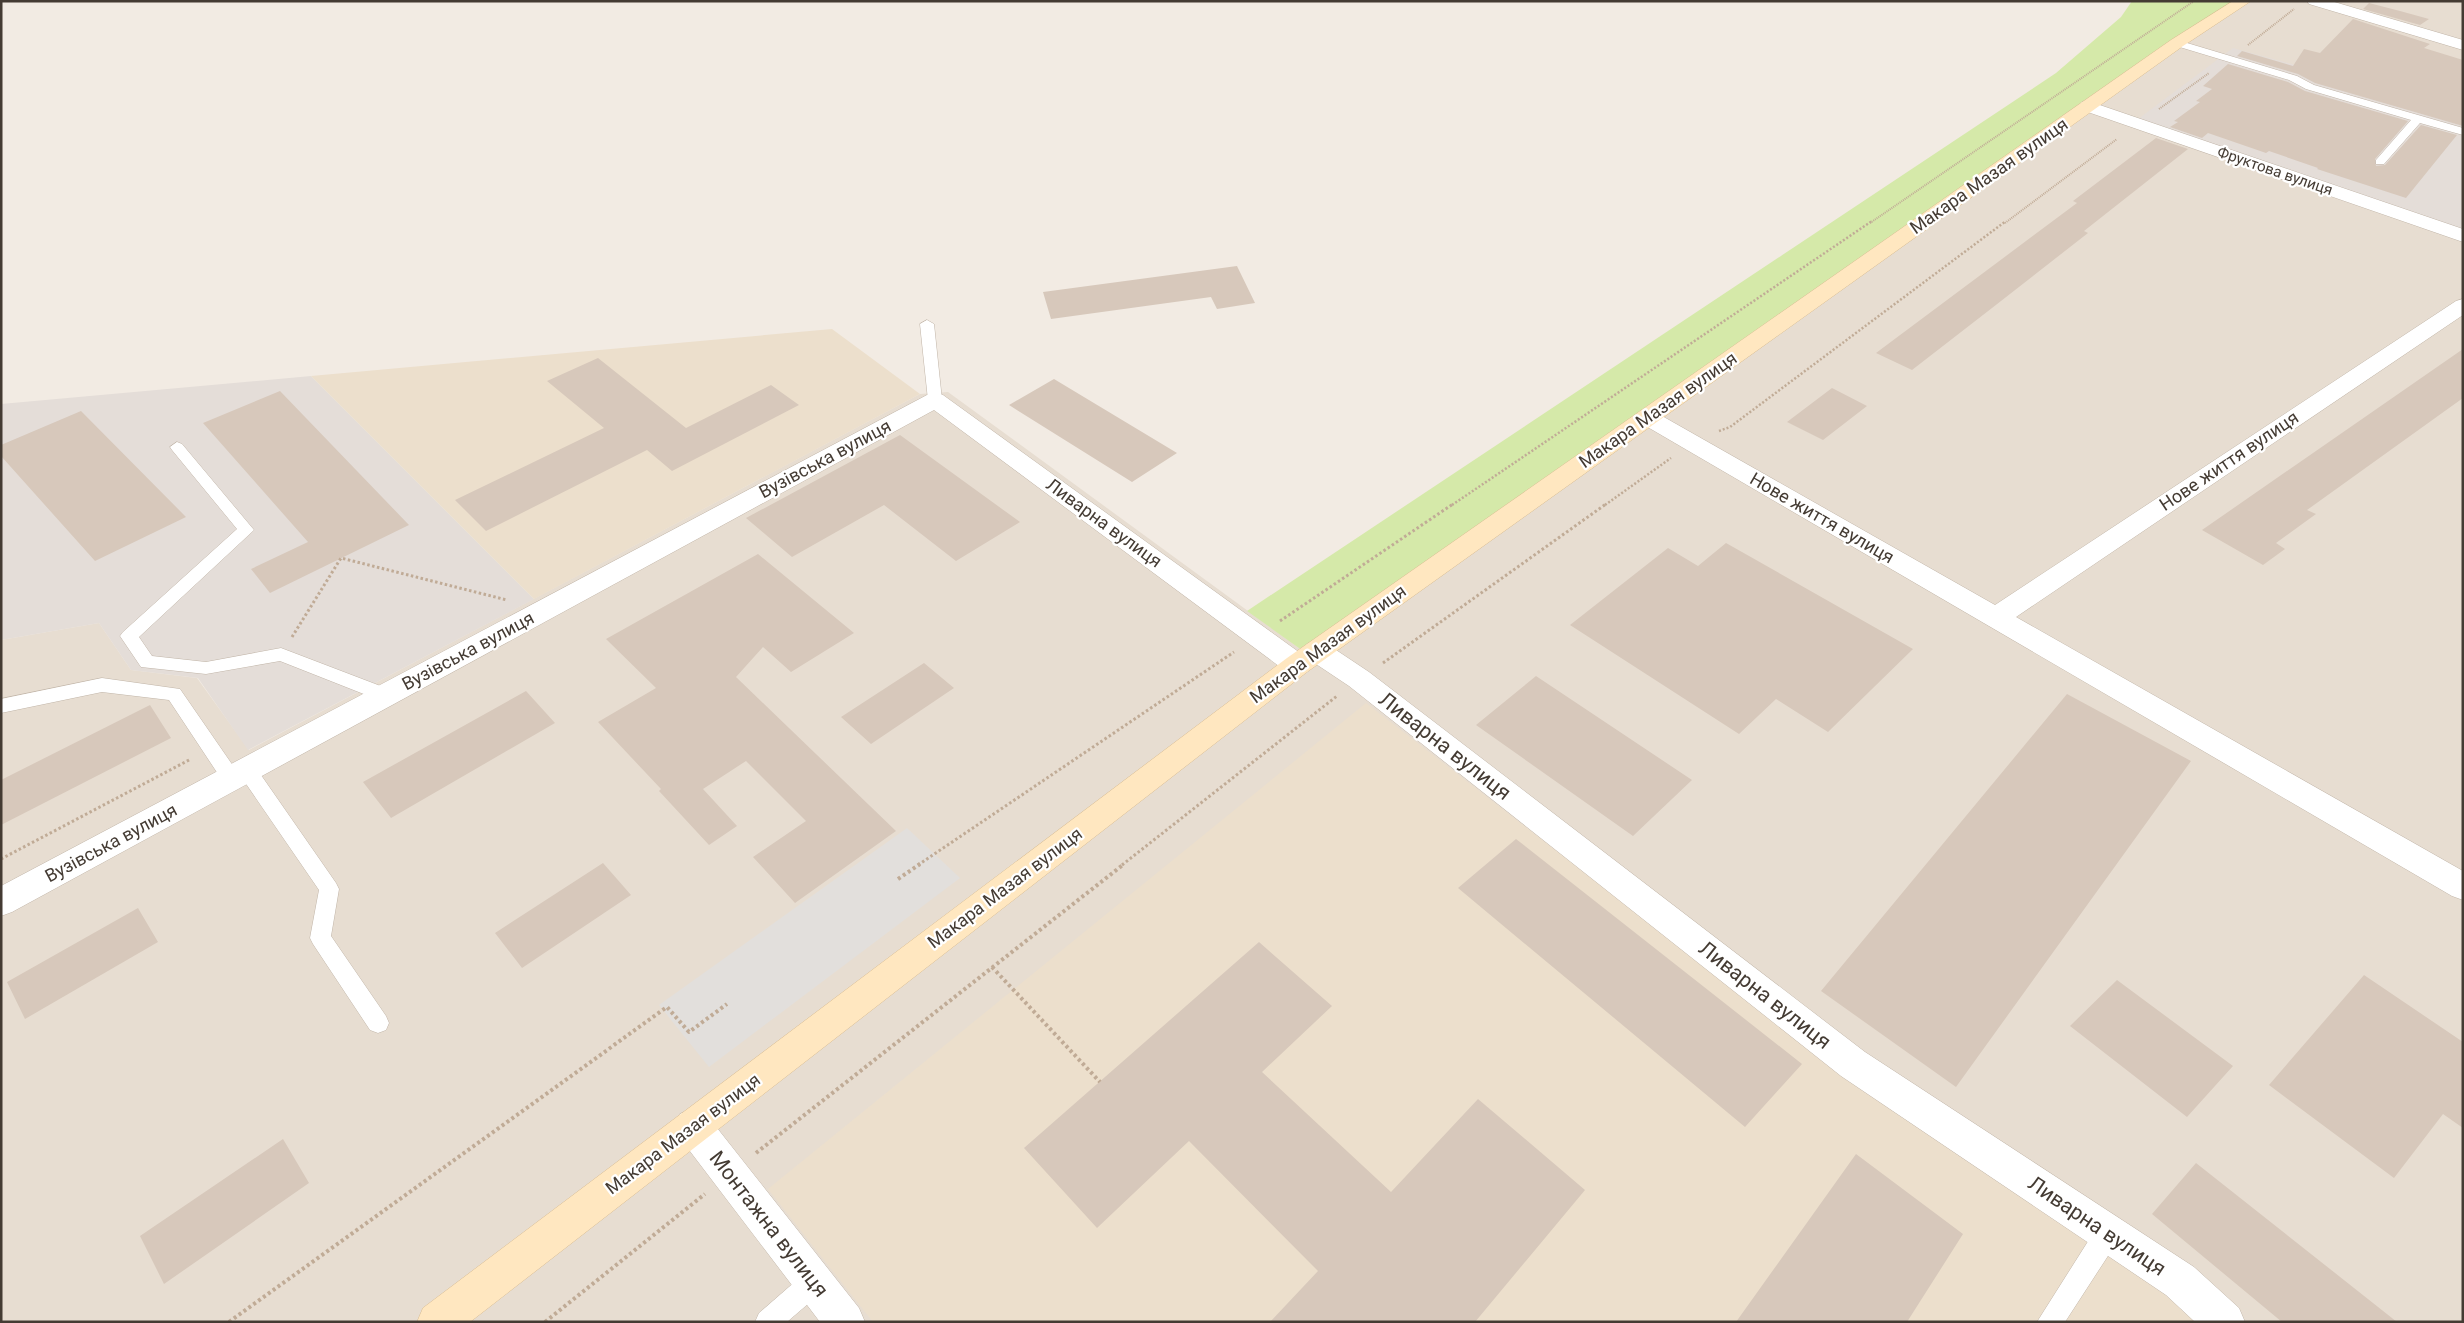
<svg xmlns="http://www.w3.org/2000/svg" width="2464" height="1323" font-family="Roboto,sans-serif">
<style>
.residential{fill:#e7ddd1}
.industrial{fill:#e4ddd8}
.education{fill:#ecdfcc}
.green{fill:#d5e9a9}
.parking{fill:#e2dfdc}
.building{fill:#d7c8bb}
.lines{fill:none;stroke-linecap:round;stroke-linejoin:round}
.service-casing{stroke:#c1b5a8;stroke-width:1}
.minor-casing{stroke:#c1b5a8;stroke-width:1}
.secondary-casing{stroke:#d8bc92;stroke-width:1}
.path-far3{stroke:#c0ab96;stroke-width:2;stroke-dasharray:1 1;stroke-linecap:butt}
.path-far2{stroke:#c0ab96;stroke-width:2.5;stroke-dasharray:2 2;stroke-linecap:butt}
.path-far1{stroke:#c0ab96;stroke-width:3;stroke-dasharray:2.5 2.5;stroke-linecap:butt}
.path{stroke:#c0ab96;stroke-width:4;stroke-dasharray:3 3;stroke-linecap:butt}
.service{fill:#fff;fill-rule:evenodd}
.minor{fill:#fff;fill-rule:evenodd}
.secondary{fill:#ffe7c0;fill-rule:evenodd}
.labels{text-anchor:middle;stroke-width:4.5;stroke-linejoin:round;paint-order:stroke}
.far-street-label{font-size:15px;fill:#443b33;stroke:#fff}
.street-label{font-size:18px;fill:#443b33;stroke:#fff}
.near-street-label{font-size:21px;fill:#443b33;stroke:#fff}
</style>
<rect width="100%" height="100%" fill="#f2ebe3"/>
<!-- residential -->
<path class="residential" d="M2252 1H2463V1322H456L1304 669 2182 45Z
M948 392 1303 651 418 1322H1V640L99 623 131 670 197 678 249 750 920 394Z"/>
<!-- industrial -->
<path class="industrial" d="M2233 48 2383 89 2463 82V230L2138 119Z
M311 376 534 599 248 750 198 678 131 670 99 623 1 640V404Z"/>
<!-- education -->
<path class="education" d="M832 329 920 394 534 599 311 376Z
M1366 703 1845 1075 2171 1295 2201 1322H873L768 1189Z"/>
<!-- green -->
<path class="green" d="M2132 1H2236L1303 651 1247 611 2056 73 2121 17Z"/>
<!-- parking -->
<path class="parking" d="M907 828 960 878 709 1067 659 1005Z"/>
<!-- building -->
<path class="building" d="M2369 3 2400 11 2429 19 2420 25 2363 9Z
M2353 19 2430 44 2424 48 2463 60V126L2315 83 2298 74 2237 56 2242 51 2293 66 2304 49 2320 53Z
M2228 64 2288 82 2305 91 2408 121 2375 159 2376 166 2385 165 2421 125 2457 135 2406 198 2317 169 2318 168 2269 151 2266 153 2208 133 2202 138 2170 127 2178 122 2174 121 2200 102 2196 101 2212 89 2203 86Z
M2156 138 2188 149 2084 231 2088 233 1992 308 1912 370 1876 353 2077 203 2073 201Z
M1237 266 1255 303 1217 309 1211 297 1051 319 1043 292Z
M2463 349V398L2307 510 2316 514 2276 543 2285 549 2263 565 2202 530Z
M598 358 686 428 771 385 799 405 672 471 647 450 486 531 455 500 604 428 547 381Z
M1054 379 1177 453 1132 482 1009 405Z
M1832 388 1867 406 1823 440 1787 422Z
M280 391 409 525 270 593 251 569 308 542 203 423Z
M81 411 186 517 95 561 1 456V445Z
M900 435 1020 522 956 561 884 505 792 557 746 518Z
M1726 543 1913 649 1828 732 1776 699 1739 734 1570 625 1668 548 1698 566Z
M758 554 854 633 791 672 763 647 736 677 896 831 795 903 753 857 806 821 746 761 703 789 737 826 709 845 659 791 661 789 598 722 656 688 606 639Z
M924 663 954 688 871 744 841 717Z
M1536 676 1692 780 1633 836 1476 725Z
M526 691 555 723 391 818 363 782Z
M2067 694 2191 761 1956 1087 1821 991Z
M150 705 171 738 1 825V780Z
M1516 839 1802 1064 1745 1127 1458 888Z
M603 863 631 895 522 968 495 933Z
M138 908 158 942 25 1019 7 982Z
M1259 942 1332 1006 1262 1072 1391 1192 1478 1099 1585 1190 1475 1322H1270L1318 1271 1189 1141 1097 1228 1024 1148Z
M2364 975 2463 1042V1128L2443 1114 2394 1178 2269 1085Z
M2117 980 2233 1066 2187 1117 2070 1026Z
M283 1139 309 1183 164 1284 140 1236Z
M1856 1154 1963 1234 1907 1322H1736Z
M2196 1163 2397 1322H2282L2152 1214Z"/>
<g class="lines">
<!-- service casing -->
<g class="service-casing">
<path id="service" d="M2177 40 2297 76 2314 85 2463 128V135L2420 123 2384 164H2376V160L2411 120 2306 89 2289 80 2173 45 2172 43Z
M927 320 934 324 942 400 935 404 928 400 920 324Z
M177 442 182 444 254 530 139 637 152 656 206 662 281 648 391 690 394 695 391 700 385 702 379 700 280 661 206 674 141 667 120 636 123 632 237 529 172 450 170 447Z
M102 678 180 689 238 773 240 778 238 783 231 785 224 783 169 700 102 692 1 713V699Z
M247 763 254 765 336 883 339 889 331 936 386 1016 389 1023 386 1030 378 1033 370 1030 313 944 310 938 319 890 240 775 238 770 240 765Z
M2108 1221 2117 1224 2120 1233 2117 1242 2065 1322H2037L2099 1224Z
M814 1270 823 1273 826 1282 823 1291 787 1322H755L759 1313 805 1273Z"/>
</g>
<!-- minor casing -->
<g class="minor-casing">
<path id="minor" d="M2307 1H2331L2463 40V50L2309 4Z
M2088 101 2463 229V242L2082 110 2079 106 2082 102Z
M2463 299V315L2016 617 2463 871V900L2452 896 1639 422 1636 417 1639 412 1647 410 1655 412 1995 605 2456 301Z
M935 393 943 395 1307 658 1311 665 1307 672 1297 675 1287 672 934 410 12 912 1 916V886L927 395Z
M1317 641 1327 644 1369 672 1865 1052 2194 1267 2239 1308 2245 1322H2195L2166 1295 1841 1076 1349 686 1307 658 1303 651 1307 644Z
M693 1109 706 1114 859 1308 865 1322H820L680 1138 675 1126 680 1114Z"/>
</g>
<!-- secondary casing -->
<g class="secondary-casing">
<path id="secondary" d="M2233 1H2251L2183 46 1307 672 470 1322H417L423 1308 1287 658 2171 40Z"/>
</g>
<!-- path-far3 -->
<path class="path-far3" d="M2248 45 2294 9
M2159 109 2209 73
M1870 223 2194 1
M2005 223 2117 139"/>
<!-- path-far2 -->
<path class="path-far2" d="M1719 431 1730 427 2006 221
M1452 505 1872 221
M1605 505 1671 458"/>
<!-- path-far1 -->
<path class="path-far1" d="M1280 621 1453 504
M292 637 341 558 507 600
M1383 663 1606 504
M1 859 191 759
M918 865 1234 652
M1122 865 1337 696"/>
<!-- path -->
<path class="path" d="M898 879 920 864
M992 967 1100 1082
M756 1153 1124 864
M229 1322 667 1007 689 1032 727 1004
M545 1322 705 1194"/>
<!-- service -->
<use href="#service" class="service"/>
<!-- minor -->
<use href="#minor" class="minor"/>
<!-- secondary -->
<use href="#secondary" class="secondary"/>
</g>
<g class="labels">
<!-- far-street labels -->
<g class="far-street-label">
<text transform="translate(2275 171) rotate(19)" y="5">Фруктова вулиця</text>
</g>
<!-- street labels -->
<g class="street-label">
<text transform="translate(1989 176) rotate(-35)" y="6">Макара Мазая вулиця</text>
<text transform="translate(1658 410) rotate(-35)" y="6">Макара Мазая вулиця</text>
<text transform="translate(825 459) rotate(-28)" y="6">Вузівська вулиця</text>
<text transform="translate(2229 461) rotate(-34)" y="6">Нове життя вулиця</text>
<text transform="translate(1822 518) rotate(30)" y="6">Нове життя вулиця</text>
<text transform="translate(1104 523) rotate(36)" y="6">Ливарна вулиця</text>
<text transform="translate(1328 644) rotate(-36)" y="6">Макара Мазая вулиця</text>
<text transform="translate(468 651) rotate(-28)" y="6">Вузівська вулиця</text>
<text transform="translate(111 843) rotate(-28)" y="6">Вузівська вулиця</text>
<text transform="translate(1005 888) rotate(-37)" y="6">Макара Мазая вулиця</text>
<text transform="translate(683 1134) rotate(-37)" y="6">Макара Мазая вулиця</text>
</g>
<!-- near-street labels -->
<g class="near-street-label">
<text transform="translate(1445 746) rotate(38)" y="7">Ливарна вулиця</text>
<text transform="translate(1765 995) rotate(38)" y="7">Ливарна вулиця</text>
<text transform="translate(769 1224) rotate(52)" y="7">Монтажна вулиця</text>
<text transform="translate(2097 1226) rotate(34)" y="7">Ливарна вулиця</text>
</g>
</g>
<!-- border -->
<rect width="2464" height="1323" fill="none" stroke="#443b33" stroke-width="5"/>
</svg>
